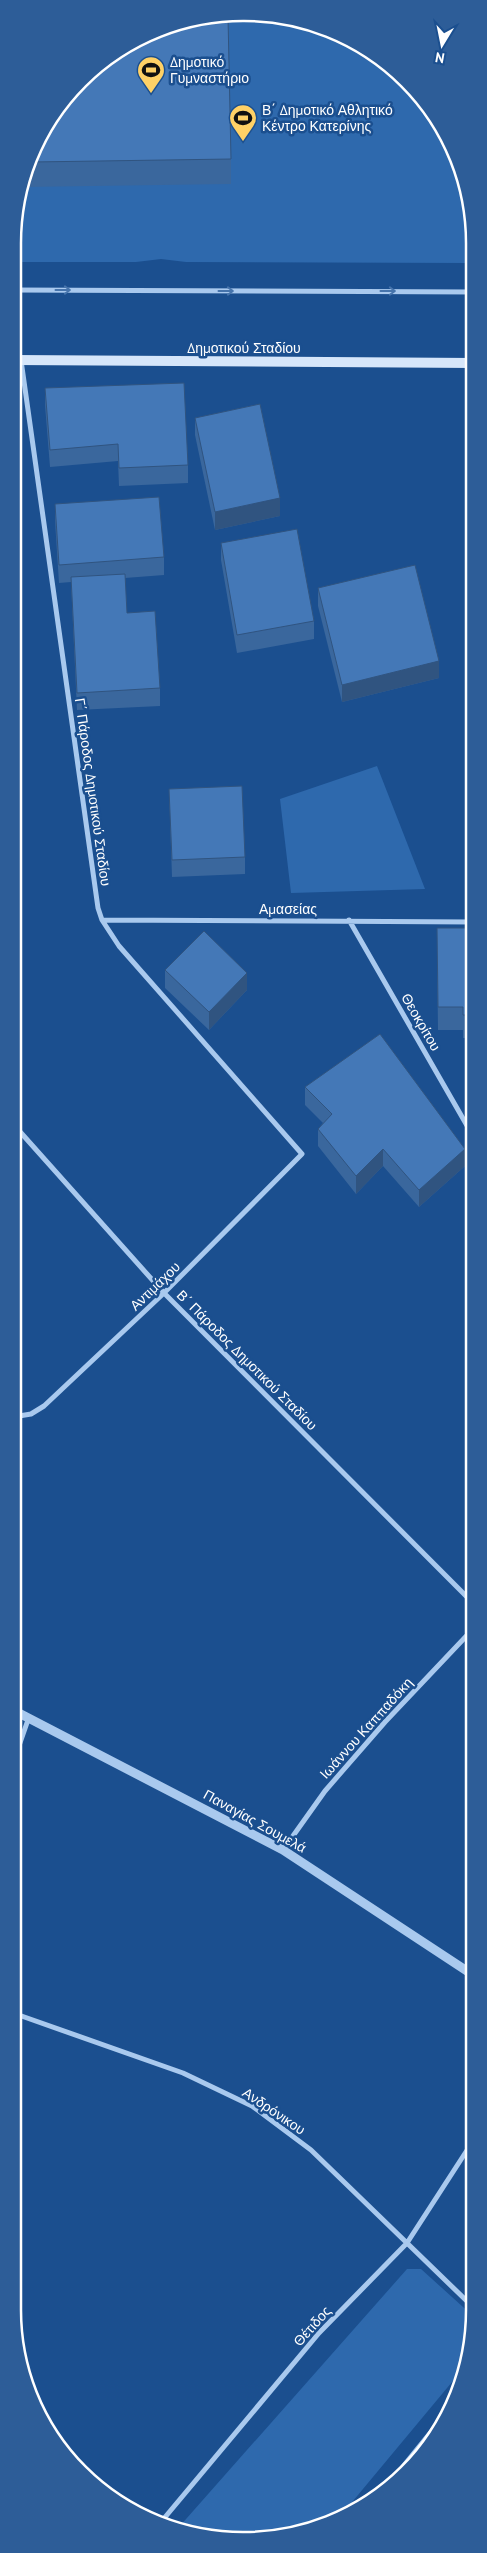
<svg xmlns="http://www.w3.org/2000/svg" width="487" height="2553" font-family="'PT Sans',sans-serif">
<style>
.green{fill:#2e69ad}
.lines{fill:none;stroke-linecap:round;stroke-linejoin:round}
.minor{stroke:#a9c9ee;stroke-width:5}
.tertiary{stroke:#a9c9ee;stroke-width:9}
.secondary{stroke:#d6e6fa;stroke-width:10}
.wall{fill:#3a679d}
.shaded-wall{fill:#305480}
.building{fill:#4478b7;stroke:#305480}
.oneway{stroke:#4674ac}
.labels{text-anchor:middle;stroke-width:5;stroke-linejoin:round;paint-order:stroke}
.poi-label{font-size:14px;fill:#fff;stroke:#1b4f8f;text-anchor:start}
.street-label{font-size:14px;fill:#fff;stroke:#1b4f8f}
.rim{fill:none;stroke:#fff;stroke-width:2.5}
</style>
<rect width="100%" height="100%" fill="#1b4f8f"/>
<!-- green -->
<path class="green" d="M273 14 346 36 407 80 457 155 474 228V260L471 263 186 262 161 259 136 262H14V214L43 128 103 60 183 20Z
M377 766 425 889 291 893 280 799Z
M407 2269H421L473 2316V2339L462 2370 343 2513 317 2528 229 2540 179 2527Z"/>
<g class="lines">
<!-- minor -->
<path class="minor" d="M14 290 474 292
M102 920 474 922
M349 920 473 1136
M14 1125 164 1293 473 1603
M13 1417 31 1414 44 1406 164 1293 302 1154 119 946 102 920 98 908 21 360
M13 1763 29 1717
M283 1850 325 1791 385 1722 473 1629
M13 2013 183 2073 252 2106 311 2150 473 2307
M384 2490 448 2411
M161 2522 319 2333 407 2243 473 2141"/>
<!-- tertiary -->
<path class="tertiary" d="M13 1710 283 1850 473 1975"/>
<!-- secondary -->
<path class="secondary" d="M14 360 474 363"/>
</g>
<!-- wall -->
<path class="wall" d="M43 128 231 159V184L23 187Z
M45 388 188 465V483L119 486 118 461 50 467 45 405Z
M195 418 280 516 215 530 195 435Z
M55 504 164 557V575L125 578 127 613 160 688V706L77 710 71 582 59 583 55 521Z
M221 543 314 621V639L237 653 221 560Z
M318 588 439 678 342 702 318 606Z
M169 789 245 857V874L172 877Z
M474 928 473 1038H463V1030H438L437 950Z
M165 970 247 990 209 1030 165 988Z
M305 1087 465 1166 419 1207 383 1166 356 1194 318 1146V1129L323 1123 305 1105Z"/>
<!-- shaded-wall -->
<path class="shaded-wall" d="M280 498V516L215 530V512Z
M439 661V678L342 702V685Z
M247 973V990L209 1030V1012Z
M383 1149V1166L356 1194V1176Z
M465 1149V1166L419 1207V1190Z"/>
<!-- building -->
<path class="building" d="M228 17 231 159 32 162 43 128 103 60 183 20Z
M184 383 188 465 119 468 118 444 50 450 45 388Z
M260 404 280 498 215 512 195 418Z
M159 497 164 557 59 565 55 504Z
M297 529 314 621 237 635 221 543Z
M415 565 439 661 342 685 318 588Z
M125 574 127 613 155 611 160 688 77 693 71 577Z
M242 786 245 857 172 860 169 789Z
M437 928H474L473 1015H463V1007H438Z
M204 931 247 973 209 1012 165 970Z
M380 1034 465 1149 419 1190 383 1149 356 1176 318 1129 332 1114 305 1087Z"/>
<!-- one-way arrows -->
<defs><path id="oneway-shaft" d="M-6 0H5M1.5-3L5.5 0L1.5 3" fill="none" stroke-width="1.6" stroke-linecap="round" stroke-linejoin="round" transform="scale(1.25)"/></defs>
<g class="oneway">
<use href="#oneway-shaft" transform="translate(63 290)"/>
<use href="#oneway-shaft" transform="translate(226 291)"/>
<use href="#oneway-shaft" transform="translate(388 291)"/>
</g>
<!-- icons -->
<defs>
<g id="stadium-pin" transform="scale(1.4375)"><path d="M0 17L-7.5 6A9.5 9.5 0 1 1 7.5 6Z" fill="#ffd166" stroke="#1b4f8f"/><path d="M0-5a6.5 5 0 1 0 0 10a6.5 5 0 1 0 0-10ZM-3.5-1.8h7v3.6h-7Z" fill="#111"/></g>
</defs>
<g fill-rule="evenodd">
<use href="#stadium-pin" x="151" y="70"/>
<use href="#stadium-pin" x="243" y="118"/>
</g>
<g class="labels">
<!-- poi labels -->
<g class="poi-label">
<text x="170" y="67">Δημοτικό<tspan x="170" dy="16">Γυμναστήριο</tspan></text>
<text x="262" y="115">Β΄ Δημοτικό Αθλητικό<tspan x="262" dy="16">Κέντρο Κατερίνης</tspan></text>
</g>
<!-- street labels -->
<g class="street-label">
<text x="244" y="353">Δημοτικού Σταδίου</text>
<text transform="translate(93 792) rotate(82)" y="5">Γ΄ Πάροδος Δημοτικού Σταδίου</text>
<text x="288" y="914">Αμασείας</text>
<text transform="translate(421 1022) rotate(60)" y="5">Θεοκρίτου</text>
<text transform="translate(155 1286) rotate(-44)" y="5">Αντιμάχου</text>
<text transform="translate(247 1360) rotate(45)" y="5">Β΄ Πάροδος Δημοτικού Σταδίου</text>
<text transform="translate(366 1728) rotate(-48)" y="5">Ιωάννου Καππαδόκη</text>
<text transform="translate(255 1821) rotate(29)" y="5">Παναγίας Σουμελά</text>
<text transform="translate(274 2111) rotate(34)" y="5">Ανδρόνικου</text>
<text transform="translate(312 2326) rotate(-48)" y="5">Θέτιδος</text>
</g>
</g>
<!-- crop -->
<path d="M0 0H487V2553H0ZM243 21H244A222 222 0 0 1 466 243V2310A222 222 0 0 1 244 2532H243A222 222 0 0 1 21 2310V243A222 222 0 0 1 243 21Z" fill="#2d5d98" fill-rule="evenodd"/>
<path class="rim" d="M243 21H244A222 222 0 0 1 466 243V2310A222 222 0 0 1 244 2532H243A222 222 0 0 1 21 2310V243A222 222 0 0 1 243 21Z"/>
<!-- north arrow -->
<g transform="translate(442 45) rotate(190)" stroke="#1b4f8f" stroke-width="4" paint-order="stroke">
<path d="M0-4L9 19L0 12L-9 19Z" fill="#ffffff"/>
<text y="-8" font-size="14" font-weight="bold" text-anchor="middle" fill="#ffffff">N</text>
</g>
</svg>
